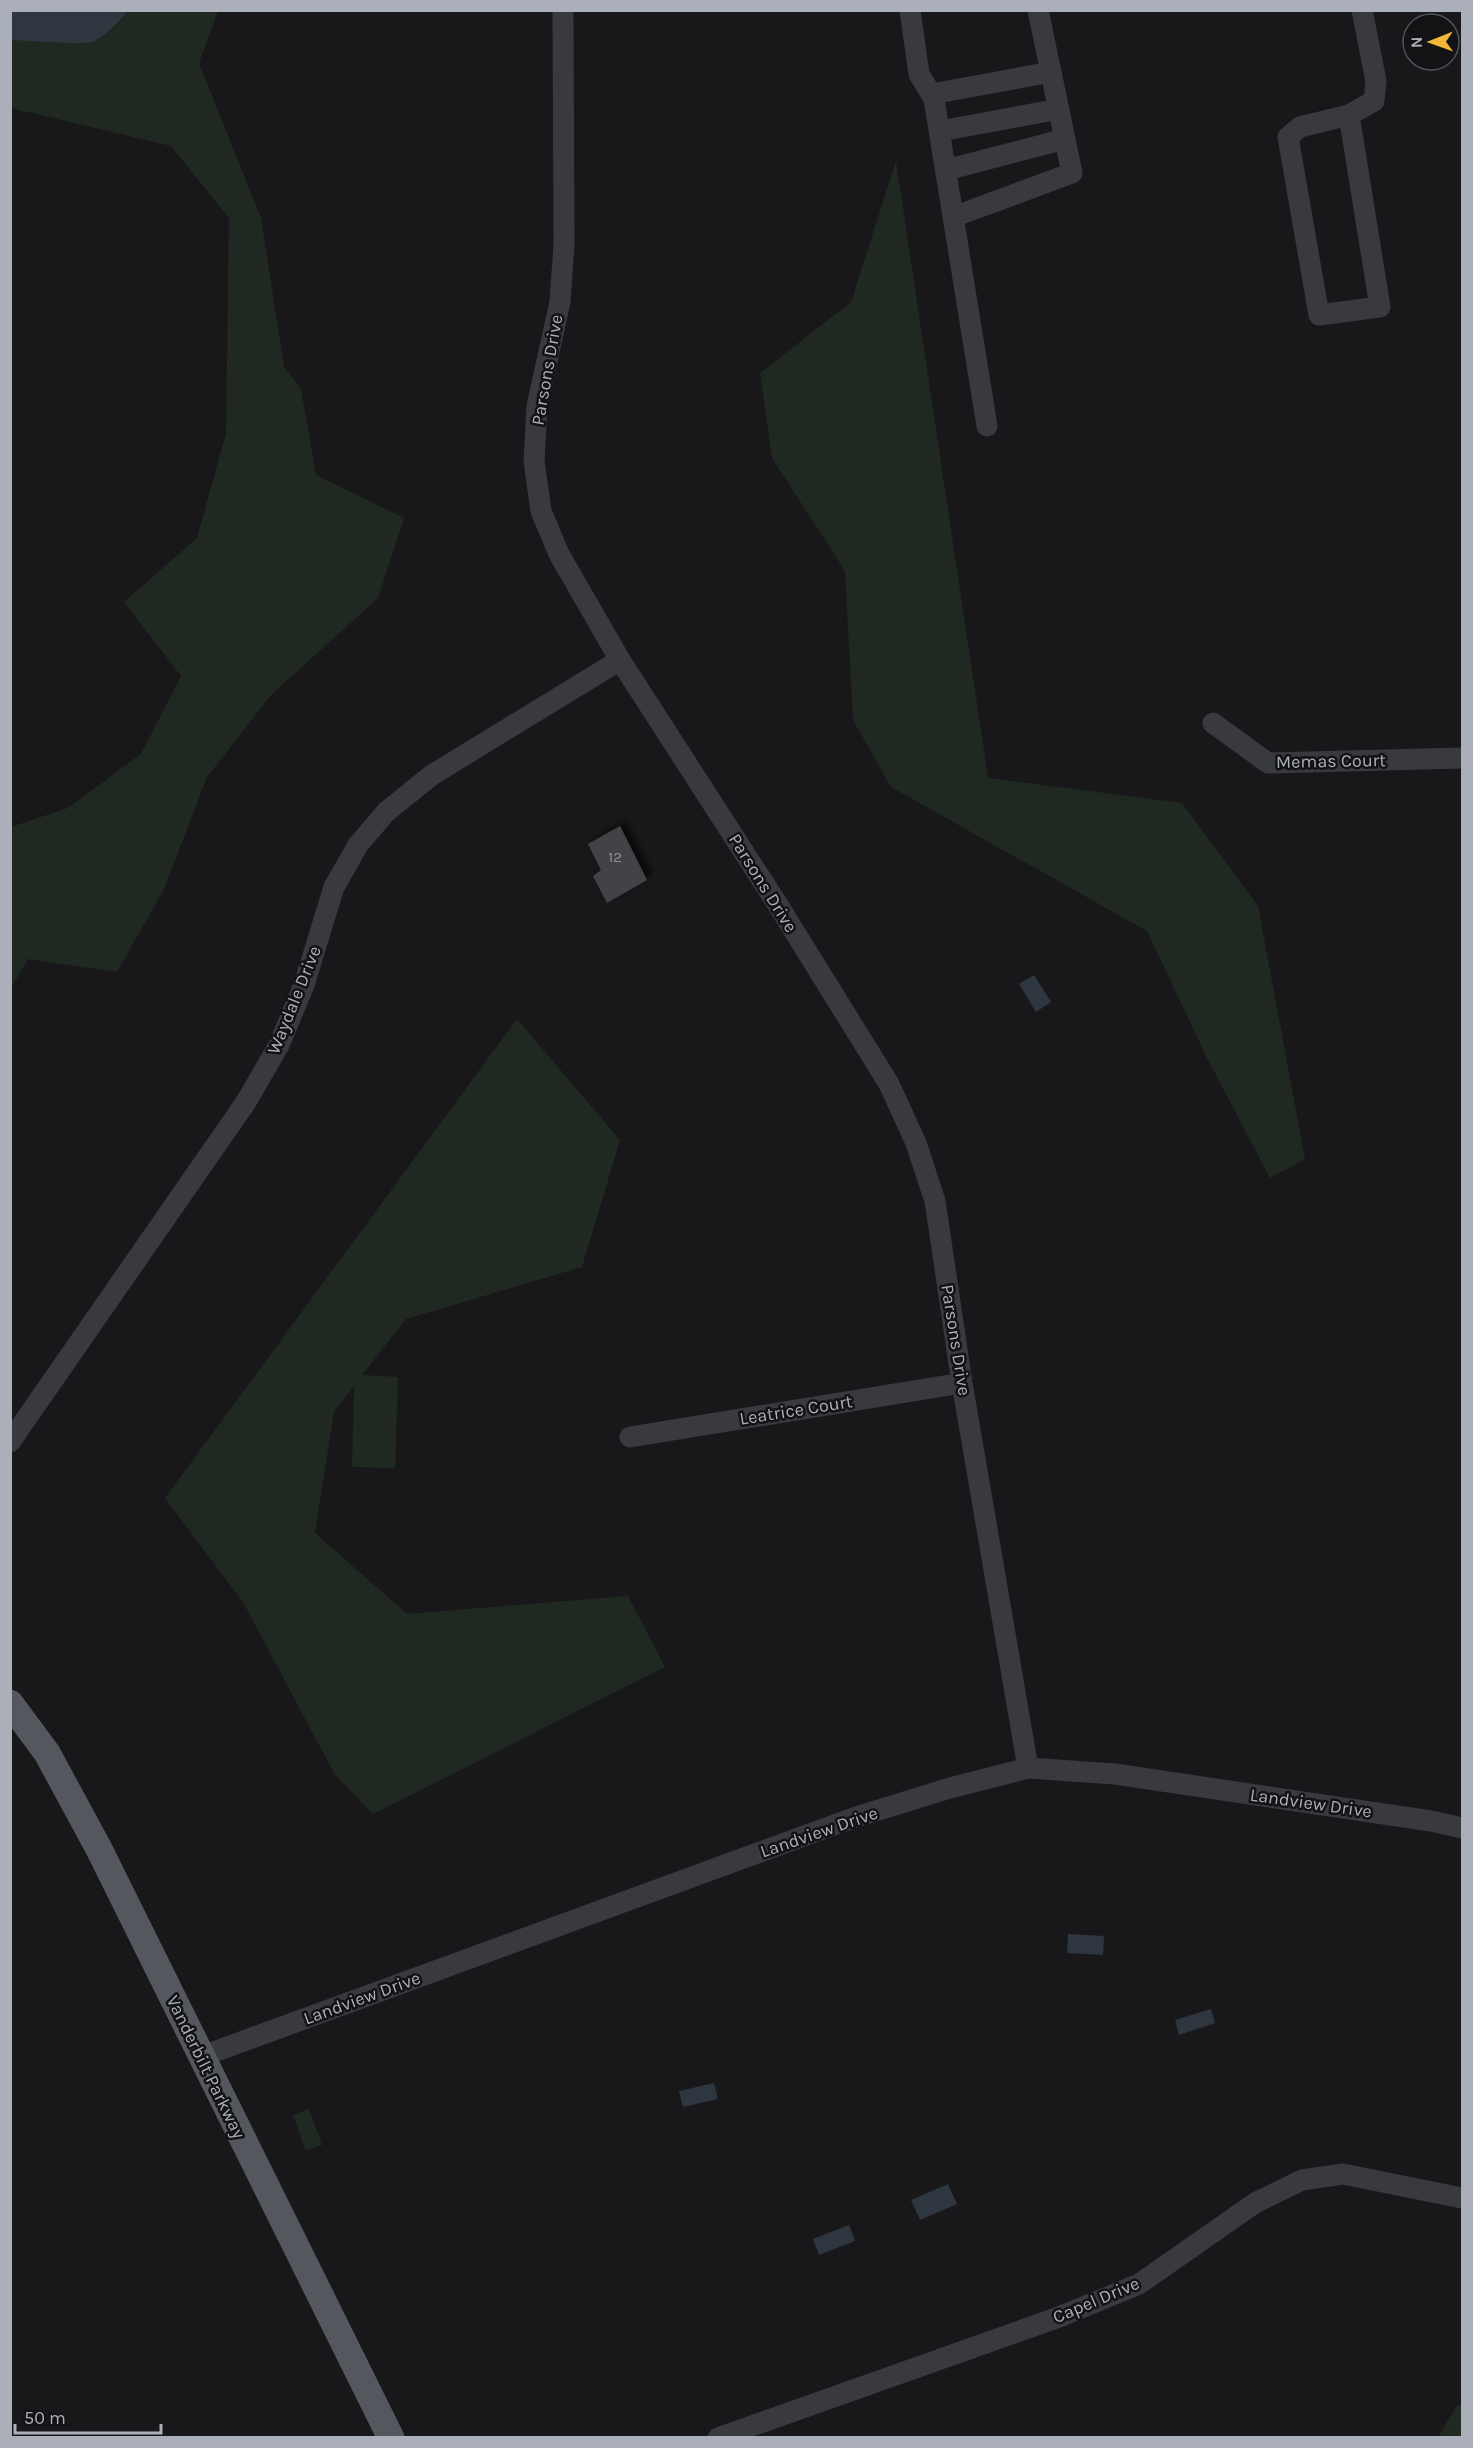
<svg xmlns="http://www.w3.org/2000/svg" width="1473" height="2448" font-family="Karla,sans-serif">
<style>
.green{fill:#202921}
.water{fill:#2e373f}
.building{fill:#424347;filter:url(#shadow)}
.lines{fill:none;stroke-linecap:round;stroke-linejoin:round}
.minor{stroke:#393a3f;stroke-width:21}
.major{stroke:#55575e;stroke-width:27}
.labels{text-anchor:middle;stroke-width:5;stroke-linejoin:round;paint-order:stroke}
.number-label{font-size:15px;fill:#91949d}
.street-label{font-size:18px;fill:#abafba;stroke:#131315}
</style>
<defs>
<filter id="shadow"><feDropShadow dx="5.5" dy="-5.5" stdDeviation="3" flood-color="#0009"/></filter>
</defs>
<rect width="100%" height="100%" fill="#18181a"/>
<!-- green -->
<path class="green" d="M127 11H218L199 63 261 218 284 367 301 389 316 475 404 518 378 598 271 695 207 777 164 889 117 972 28 959 11 988V827L68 808 141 754 181 676 124 602 197 538 226 433 229 218 171 146 11 108V40C23 41 82 45 92 42 101 40 123 19 127 11Z
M896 161 988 778 1182 803 1258 906 1305 1159 1270 1178 1207 1058 1147 931 891 787 853 720 845 571 772 458 760 373 851 302Z
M517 1019 620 1140 582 1267 406 1319 362 1375 398 1377 395 1468 352 1467 354 1386 334 1411 315 1533 407 1614 628 1596 665 1667 373 1814 335 1775 243 1602 165 1498Z
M309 2109 322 2145 306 2151 293 2115Z
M1462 2404V2437H1438L1456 2407Z"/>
<!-- water -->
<path class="water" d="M10 11 11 10 127 11C123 19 101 40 92 42 81 45 23 41 11 40Z
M1034 975 1051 1002 1036 1012 1019 984Z
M1068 1934 1104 1936 1103 1955 1067 1953Z
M1211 2009 1215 2023 1179 2035 1175 2020Z
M714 2083 718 2099 683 2107 679 2091Z
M948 2184 957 2204 920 2220 911 2200Z
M849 2225 855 2241 819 2255 813 2239Z"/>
<!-- building -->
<path class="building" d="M620 826 647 880 607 903 593 876 601 870 588 844Z"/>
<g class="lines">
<!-- minor -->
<path class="minor" d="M563 10 564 244 560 302 537 406 534 461 541 511 559 554 620 660 778 905 889 1084 916 1143 935 1201 962 1383 1028 1768
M910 10 919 74 934 99 987 426
M932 94 1051 72
M1349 115 1380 307 1319 315 1288 137 1300 127 1349 115 1374 101 1376 81 1362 10
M940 131 1059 109
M946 170 1065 139
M953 217 1072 173 1038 10
M1213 723 1268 763 1462 758
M630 1437 962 1383
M10 1442 246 1102 279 1045 304 985 334 887 358 845 386 812 432 775 620 660
M200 2057 856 1817 950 1788 1028 1768 1115 1774 1431 1821 1462 1828
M718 2438 1059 2317 1139 2284 1255 2203 1302 2180 1343 2174 1462 2198"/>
<!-- major -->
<path class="major" d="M10 1703 47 1753 99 1849 391 2438"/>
</g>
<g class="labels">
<!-- number labels -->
<g class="number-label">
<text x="615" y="862">12</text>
</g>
<!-- street labels -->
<g class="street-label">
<text transform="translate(547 370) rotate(-80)" y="6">Parsons Drive</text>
<text transform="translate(1331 761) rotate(-1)" y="6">Memas Court</text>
<text transform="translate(763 883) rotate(58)" y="6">Parsons Drive</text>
<text transform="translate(294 1000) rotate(-68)" y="6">Waydale Drive</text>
<text transform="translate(956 1340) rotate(81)" y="6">Parsons Drive</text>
<text transform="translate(796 1410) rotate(-9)" y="6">Leatrice Court</text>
<text transform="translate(1311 1803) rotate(8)" y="6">Landview Drive</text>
<text transform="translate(819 1832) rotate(-19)" y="6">Landview Drive</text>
<text transform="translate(362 1998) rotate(-20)" y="6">Landview Drive</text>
<text transform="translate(206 2067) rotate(64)" y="6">Vanderbilt Parkway</text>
<text transform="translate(1096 2300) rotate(-23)" y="6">Capel Drive</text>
</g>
</g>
<!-- border -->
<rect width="1473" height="2448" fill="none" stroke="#abafba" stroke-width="24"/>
<!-- north arrow -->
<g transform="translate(1431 42) rotate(269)"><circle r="28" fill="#131315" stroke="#505157" stroke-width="1.5"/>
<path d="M0-4.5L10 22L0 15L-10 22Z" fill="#f2b738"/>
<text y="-9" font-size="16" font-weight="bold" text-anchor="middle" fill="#abafba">N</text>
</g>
<!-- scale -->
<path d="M15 2424v9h146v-9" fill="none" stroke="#abafba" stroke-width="3"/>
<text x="24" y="2424" font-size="18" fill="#abafba" stroke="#131315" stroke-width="4.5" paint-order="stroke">50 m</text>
</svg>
